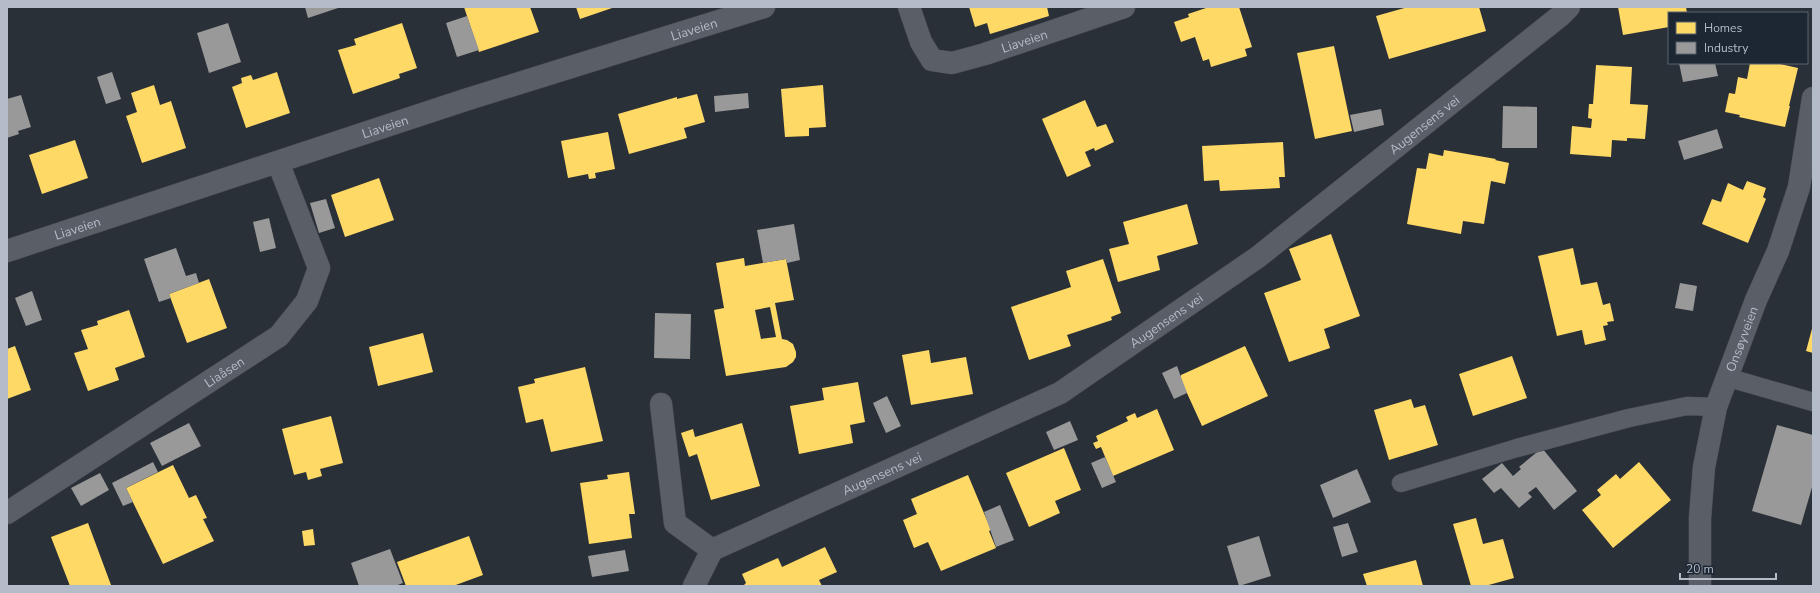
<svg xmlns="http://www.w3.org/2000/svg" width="1820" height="593" font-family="'Nunito Sans',sans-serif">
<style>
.homes{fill:#ffd966;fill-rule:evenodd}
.industry{fill:#999}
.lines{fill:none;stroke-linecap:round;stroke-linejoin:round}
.service-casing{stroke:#484c53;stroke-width:19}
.minor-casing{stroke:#484c53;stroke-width:23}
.tertiary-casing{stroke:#484c53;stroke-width:23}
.service{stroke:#5a5e66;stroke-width:18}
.minor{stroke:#5a5e66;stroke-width:22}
.tertiary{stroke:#5a5e66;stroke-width:22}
.labels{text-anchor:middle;stroke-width:4;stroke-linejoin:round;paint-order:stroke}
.street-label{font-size:13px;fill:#b4bcc9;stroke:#1d2633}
</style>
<rect width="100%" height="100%" fill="#2a3038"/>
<!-- homes -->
<path class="homes" d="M464 7H530L539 32 479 52Z
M576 7H615L580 19Z
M969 7H1047L1049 16 990 34 987 23 975 27Z
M1209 7H1239L1252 47 1245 49 1247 56 1211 67 1209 59 1203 61 1195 37 1181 42 1174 22 1189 17 1188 14Z
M1408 7H1479L1486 31 1389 59 1376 16Z
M1618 7H1686L1687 13H1669V27L1623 35Z
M402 23 417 68 399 74 400 78 353 94 338 50 356 45 354 39Z
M1334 46 1352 131 1315 139 1297 53Z
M1750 63H1776L1798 68 1789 106H1790L1785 127 1739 117 1740 115 1725 112 1729 93 1735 94 1738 77 1747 79Z
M1596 65 1632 67 1630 104 1648 105 1645 139 1627 138V141L1612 140 1611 157 1570 154 1572 126 1591 128 1592 119 1588 118 1589 104H1593Z
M277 72 290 113 246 128 232 87 242 83 241 78 251 75 253 80Z
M154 85 160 105 171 101 186 148 142 163 126 116 137 112 131 93Z
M823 85 826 127 809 128V136L785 137 781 89Z
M697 94 705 122 684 128 687 138 629 154 618 114 677 97V99Z
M1085 100 1097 127 1106 124 1114 142 1095 151 1094 148 1085 152 1091 166 1067 177 1042 119Z
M608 132 615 169 595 173 596 178 589 179 588 174 568 178 561 141Z
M75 140 88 178 42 194 29 155Z
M1283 142 1285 177H1279L1280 188 1220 191 1219 180 1204 181 1202 146Z
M1444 150 1496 159 1495 160 1509 163 1505 184 1491 181 1484 224 1463 221 1461 234 1407 224 1417 168 1426 169 1429 153 1443 156Z
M379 178 394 220 345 237 331 195Z
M1747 181 1766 188 1763 197 1766 199 1748 243 1702 224 1712 199 1721 202 1728 183 1743 190Z
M1187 204 1198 244 1157 256 1160 270 1118 282 1109 249 1129 244 1123 222Z
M1331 234 1360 316 1324 329 1330 348 1289 362 1264 293 1301 280 1289 249Z
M1573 248 1581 285 1597 282 1603 305 1610 303 1614 321 1607 322 1608 325 1603 326 1606 340 1585 345 1582 330 1557 336 1538 256Z
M744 258 745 266 786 259 794 300 775 303 782 339 787 340 793 344 796 352V357L793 362 786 367 726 376 714 310 724 308 716 263ZM770 307 776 337 761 339 755 310Z
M1103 259 1121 313 1111 317 1112 320 1067 335 1071 346 1029 360 1011 307 1071 287 1066 271Z
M209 279 227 328 187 343 169 294Z
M129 310 145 357 115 368 119 380 88 391 74 353 88 349 81 330 98 325 97 321Z
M1813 325V353L1806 351Z
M423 333 433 372 378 386 369 347Z
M15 346 31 390 7 399V349Z
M1245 346 1268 396 1202 426 1181 380V375Z
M929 350 931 363 966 357 973 394 911 405 902 355Z
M1512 356 1527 398 1473 416 1459 374Z
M585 367 603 441 551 452 543 419 526 423 518 387 535 383 534 379Z
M858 382 865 422 850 425 853 443 799 454 790 406 824 400 822 388Z
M1411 399 1414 408 1425 405 1438 445 1389 460 1374 410Z
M1157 409 1174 450 1113 476 1101 447 1096 449 1093 443 1098 441 1096 436 1128 421 1126 417 1135 413 1137 418Z
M331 416 343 463 320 469 322 476 308 480 306 472 294 475 282 429Z
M742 423 760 486 711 500 697 454 689 457 681 433 693 429 695 437Z
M1064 448 1081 490 1055 501 1060 513 1029 527 1006 473Z
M1639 462 1671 500 1613 548 1582 510 1601 495 1597 490 1616 474 1620 479Z
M173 465 189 498 196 495 207 518 203 519 214 541 163 564 126 488Z
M629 472 635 514H629L632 538 589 544 580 483 608 479 607 475Z
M968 475 991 530 989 531 996 548 941 571 928 542 914 548 903 520 917 514 911 499Z
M1476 518 1483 544 1503 539 1514 578 1485 586H1471L1453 524Z
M88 523 111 585 107 586H70L51 537Z
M313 529 315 545 304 546 302 531Z
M469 536 483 575 453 586H406L397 562Z
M825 547 837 572 819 580 822 586H744V585L746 583 742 574 778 558 782 567Z
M1416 560 1423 586H1367L1363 574Z"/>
<!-- industry -->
<path class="industry" d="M305 7H341L308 18Z
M467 16 479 50 457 57 446 23Z
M228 23 241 62 209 73 197 33Z
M1679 63H1715L1718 76 1683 82Z
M112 72 121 99 106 104 97 77Z
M748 93 749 108 715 112 714 96Z
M21 95 31 127 18 131 19 134 7 138V99Z
M1503 106 1537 107V148H1502Z
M1381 109 1384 125 1354 132 1350 115Z
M1717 129 1723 148 1684 160 1678 141Z
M326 199 335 228 319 233 310 203Z
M269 218 276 248 260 252 253 222Z
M794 224 800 260 787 263 786 259 763 263 757 230Z
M176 248 186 276 196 273 199 283 169 294 171 298 159 302 144 259Z
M1680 283 1697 286 1693 311 1675 308Z
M32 291 42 320 26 326 15 298Z
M655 313 691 314 690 359 654 358Z
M1177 366 1187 393 1174 399 1162 373Z
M887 396 901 426 886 433 873 403Z
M1070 421 1078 440 1054 450 1046 432Z
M189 423 201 446 162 466 150 443Z
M1777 425 1813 435V484L1801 525 1752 511Z
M1542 448 1577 491 1554 510 1536 487 1528 493 1532 497 1519 508 1501 488 1494 493 1482 479 1502 463 1513 476 1521 469 1519 467Z
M1105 457 1116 482 1102 488 1091 463Z
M153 462 158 472 126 488 133 502 123 506 112 483Z
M1357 469 1371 502 1333 518 1320 485Z
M100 473 109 490 81 506 71 488Z
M1000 505 1014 540 996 547 984 512Z
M1348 523 1358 552 1342 557 1333 527Z
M1259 536 1271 576 1239 586 1227 546Z
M390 549 403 583 395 586H359L351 563Z
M625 550 629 571 592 577 588 556Z"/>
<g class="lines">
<!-- service casing -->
<g class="service-casing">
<path id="service" d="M1726 377 1813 402
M1401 483 1517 448 1629 418 1687 406 1716 407"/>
</g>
<!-- minor casing -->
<g class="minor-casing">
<g id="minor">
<path id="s1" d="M909 7 921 42 932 60 952 63 985 54 1124 7"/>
<path id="s2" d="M7 251 465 100 764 7"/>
<path id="s3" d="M661 404 675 523 712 550 1060 393 1258 257 1560 16 1569 7"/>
<path id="s4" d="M7 513 279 336 307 301 319 268 278 162"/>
<path d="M694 586 712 550"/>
</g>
</g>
<!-- tertiary casing -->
<g class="tertiary-casing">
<g id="tertiary">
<path id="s5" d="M1700 586V518L1704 467 1716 407 1756 300 1778 251 1799 187 1813 98"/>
</g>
</g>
<!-- service -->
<use href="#service" class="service"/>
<!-- minor -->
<use href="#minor" class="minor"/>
<!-- tertiary -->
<use href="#tertiary" class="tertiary"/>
</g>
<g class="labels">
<!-- street labels -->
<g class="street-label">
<text dy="5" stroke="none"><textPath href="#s2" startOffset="722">Liaveien</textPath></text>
<text dy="5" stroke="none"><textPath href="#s1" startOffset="154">Liaveien</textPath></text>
<text dy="5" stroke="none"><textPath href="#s3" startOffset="1000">Augensens vei</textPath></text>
<text dy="5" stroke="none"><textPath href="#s2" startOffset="398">Liaveien</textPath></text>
<text dy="5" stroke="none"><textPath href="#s2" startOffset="74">Liaveien</textPath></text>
<text dy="5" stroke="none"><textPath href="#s3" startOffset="676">Augensens vei</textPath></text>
<text dy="5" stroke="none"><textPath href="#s5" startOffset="253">Onsøyveien</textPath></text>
<text dy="5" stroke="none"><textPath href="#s4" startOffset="259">Liaåsen</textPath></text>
<text dy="5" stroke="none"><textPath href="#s3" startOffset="352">Augensens vei</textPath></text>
</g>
</g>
<!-- border -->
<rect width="1820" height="593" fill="none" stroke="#b4bcc9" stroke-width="16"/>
<!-- legend -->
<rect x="1668" y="12" width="140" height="52" fill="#1d2633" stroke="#59626f"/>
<rect x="1676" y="22" width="20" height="12" fill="#ffd966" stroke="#59626f"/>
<text x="1704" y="32" font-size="12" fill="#b4bcc9">Homes</text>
<rect x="1676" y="42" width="20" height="12" fill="#999999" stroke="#59626f"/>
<text x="1704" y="52" font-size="12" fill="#b4bcc9">Industry</text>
<!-- scale -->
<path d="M1680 573v6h96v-6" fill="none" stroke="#b4bcc9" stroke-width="2"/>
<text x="1686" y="573" font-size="12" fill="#b4bcc9" stroke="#1d2633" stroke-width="3" paint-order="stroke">20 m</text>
</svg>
